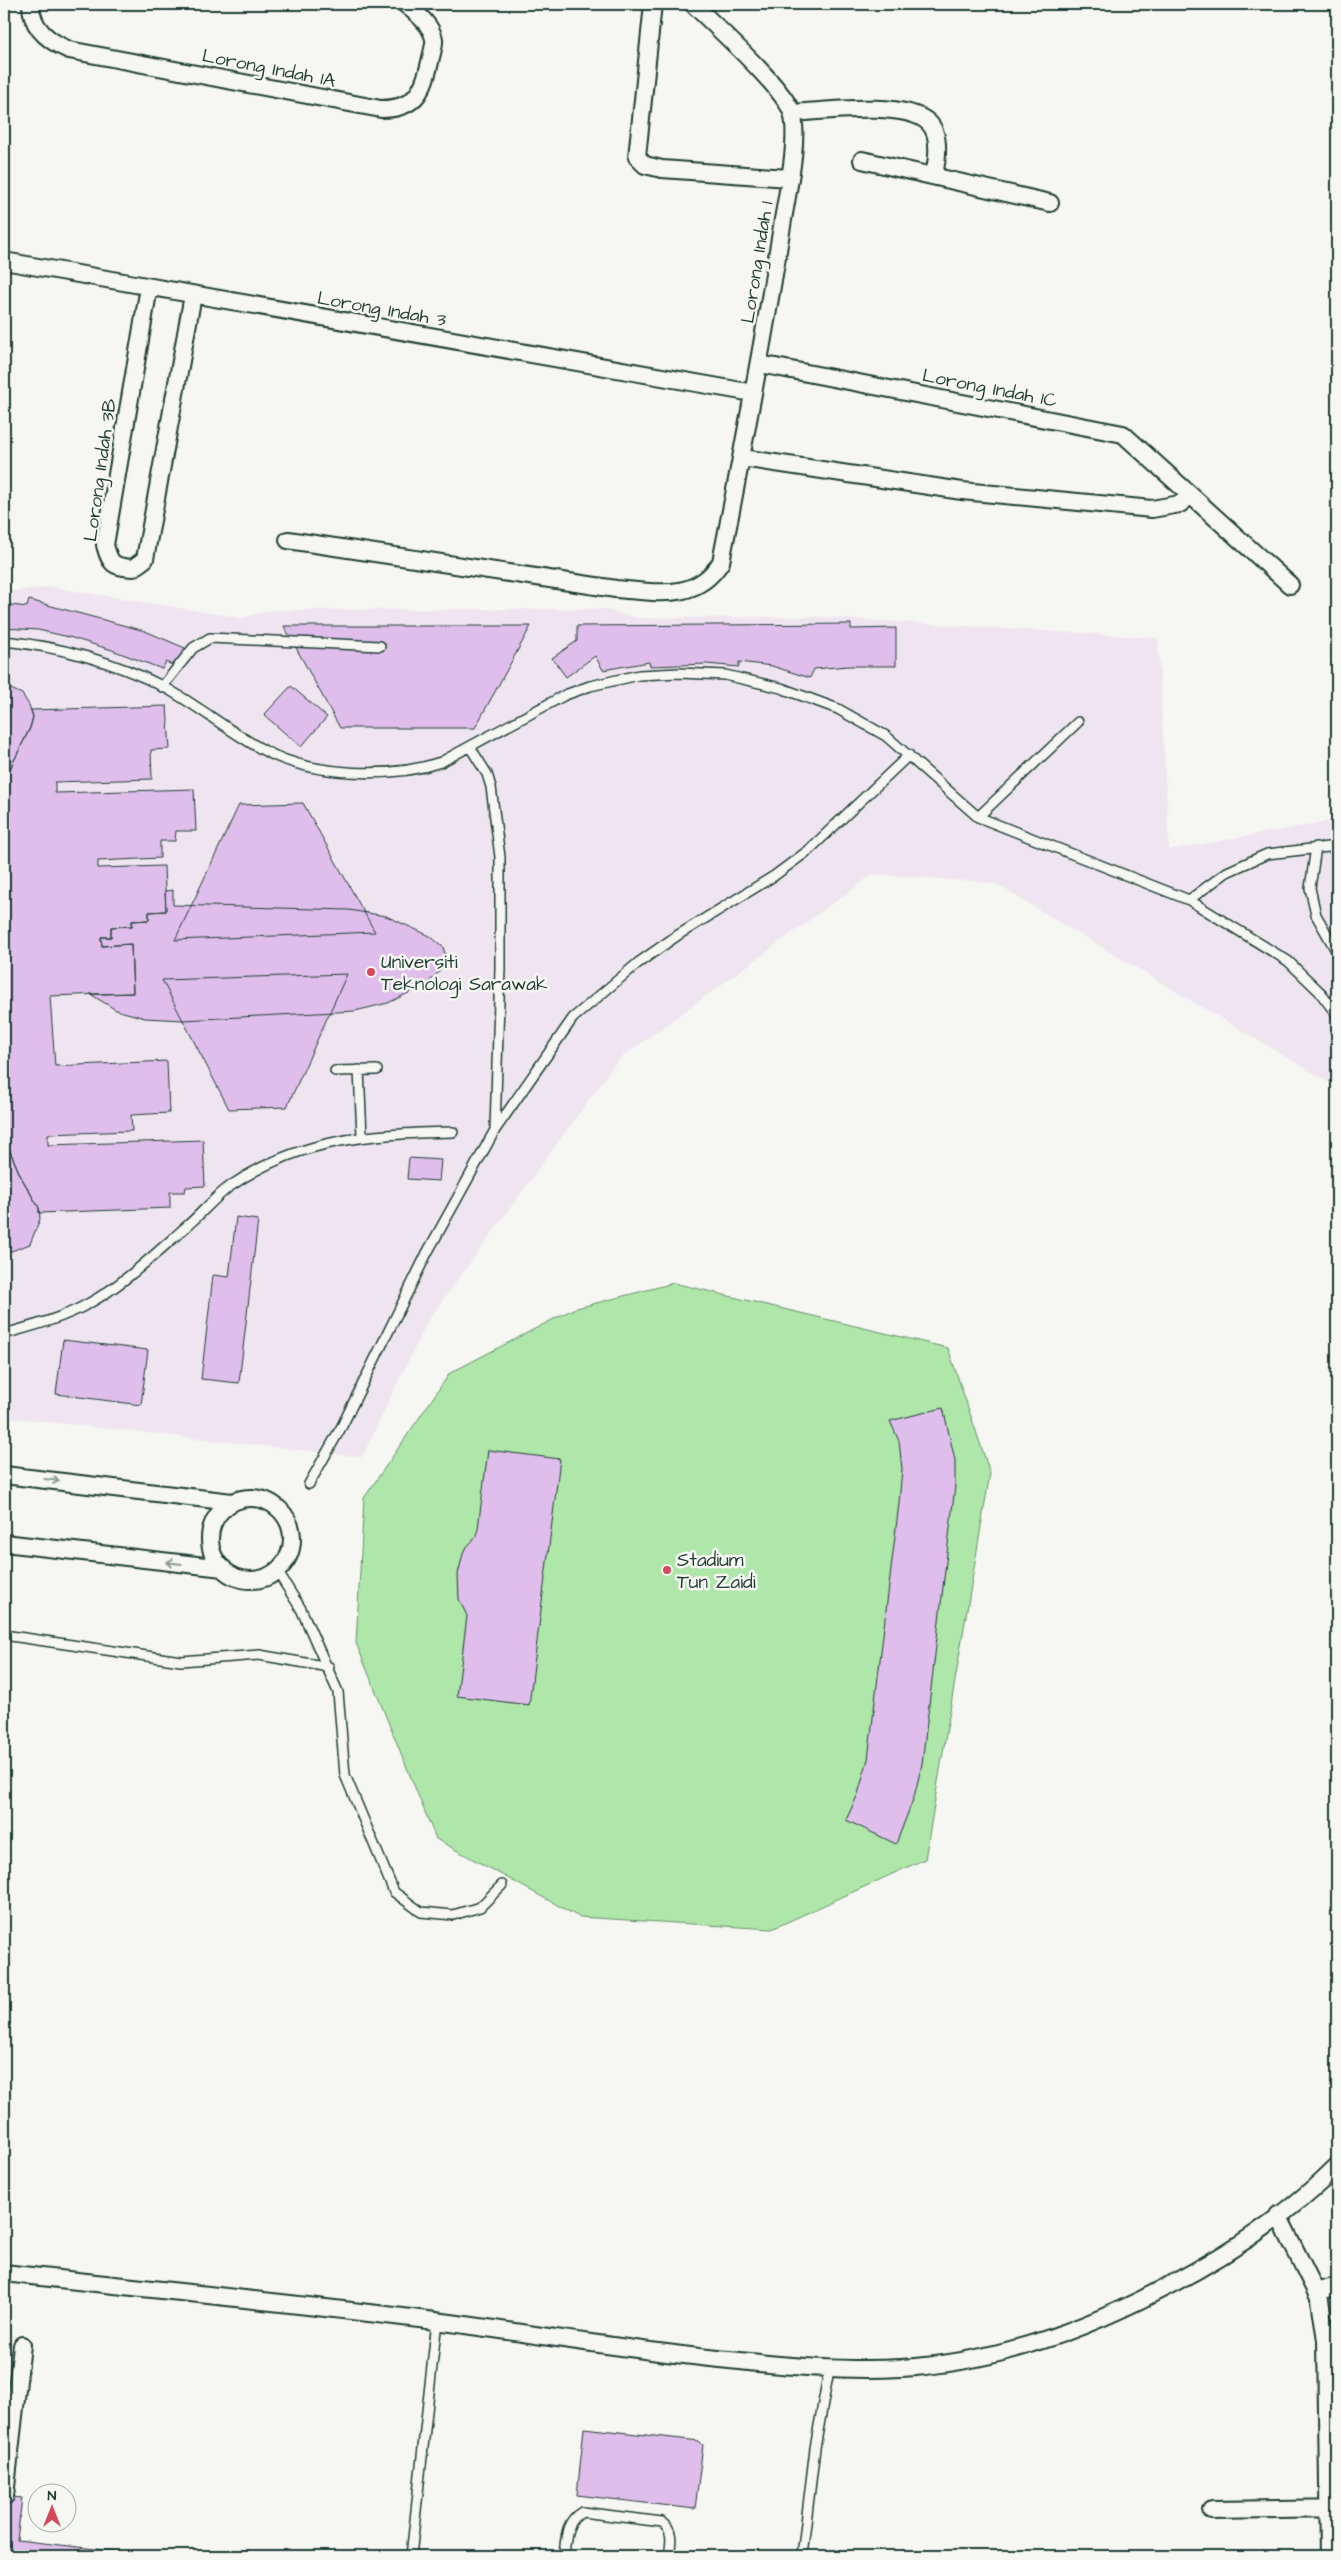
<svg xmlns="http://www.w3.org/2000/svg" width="1341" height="2560" font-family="'Architects Daughter',sans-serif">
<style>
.built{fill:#efe5f0}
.green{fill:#afe6a9;stroke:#67926e}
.building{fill:#dfbeeb;stroke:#1f3d34}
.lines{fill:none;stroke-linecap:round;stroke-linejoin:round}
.lane-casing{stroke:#1f3d34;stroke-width:12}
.street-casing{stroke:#1f3d34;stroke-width:20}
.lane{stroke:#f6f6f2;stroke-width:9}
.street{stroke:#f6f6f2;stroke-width:16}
.oneway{stroke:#8a9a93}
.poi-dot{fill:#d1495b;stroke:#f6f6f2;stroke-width:2}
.labels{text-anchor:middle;stroke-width:5;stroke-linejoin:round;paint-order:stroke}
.street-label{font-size:19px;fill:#1f3d34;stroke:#f6f6f2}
.poi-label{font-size:19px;fill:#1f3d34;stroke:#f6f6f2;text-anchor:start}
</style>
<rect width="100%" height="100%" fill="#f6f6f2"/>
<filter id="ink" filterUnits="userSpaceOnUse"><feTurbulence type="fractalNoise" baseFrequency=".02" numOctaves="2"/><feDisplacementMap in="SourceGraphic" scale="10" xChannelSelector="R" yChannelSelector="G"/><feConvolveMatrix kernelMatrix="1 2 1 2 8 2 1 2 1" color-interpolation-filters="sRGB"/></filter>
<g filter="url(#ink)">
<!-- built -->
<path class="built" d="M51 587 241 618 273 610 604 609 637 618 818 617 1158 638 1169 850 1337 820V1081L1328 1082 994 883 873 874 618 1060 427 1322 362 1457 4 1417V592Z"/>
<!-- green -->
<path class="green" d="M674 1283 948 1348 990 1473 925 1859 772 1929 579 1917 436 1839 356 1643 364 1498 450 1373 573 1309Z"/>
<!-- building -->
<path class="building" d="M29 600 145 631 185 648 176 667 166 662 162 669 112 650 69 637 38 630 4 628V604L27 607Z
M851 624V629L896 628V666H848L814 669 810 678 772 666 739 662V667L707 664 650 666 649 662 603 670 595 656 566 677 552 658 577 641V626Z
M284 626H531L475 728H340Z
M4 686 22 694 29 705 33 717 30 728 4 781Z
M291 686 327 717 301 747 264 715Z
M167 706 170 749 151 750 152 779 55 782V793L194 789 196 831H176L175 841H160V858L98 861V868L164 866 166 911 149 912V920L132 921V926L111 927V937H101L102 946 131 944 133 993 50 996 55 1066 167 1061 169 1113 131 1115 132 1131 48 1134V1145L203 1140 205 1186 186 1187 185 1192H170V1208L39 1213V1208L21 1177 4 1137V781L30 728 33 717 31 710Z
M303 803 375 932 175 940 239 805Z
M173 890V905L349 910 386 916 430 936 443 947 446 957 442 969 427 984 388 1003 355 1011 183 1020 145 1018 116 1010 90 994 133 993 131 944 102 946 101 937H111V927L132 926V921L149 920V912L166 911 165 891Z
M347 974 287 1107 229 1109 162 980Z
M4 1137 21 1177 39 1208 40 1219 30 1244 6 1253 4 1252Z
M409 1158 441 1160 439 1181 407 1179Z
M236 1217 258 1220 239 1383 201 1379 213 1275 229 1277Z
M63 1340 148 1350 141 1405 56 1394Z
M943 1408 955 1460V1486L922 1764 914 1797 896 1844 846 1820 858 1794 868 1759 899 1503 902 1469 899 1441 890 1421Z
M488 1450 560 1459 529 1705 457 1696 467 1616 459 1599 458 1574 464 1550 477 1536Z
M584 2428 699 2441 703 2445 695 2509 577 2495Z
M4 2496 22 2498 17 2540 157 2556H4Z"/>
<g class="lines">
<!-- lane casing -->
<g class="lane-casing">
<path id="lane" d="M4 641C57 646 116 662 164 687 199 706 232 734 267 752 314 776 391 779 441 762L565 695 590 686 639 675 679 673 725 675 781 688 838 709 886 736 978 817 1189 900 1227 872 1267 854 1337 846
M162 687 193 648 210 638 380 646
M470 747 487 774 491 787 500 857V969L495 1130
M978 817 1078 722
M1316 847 1310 888 1316 915 1337 952
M1189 900 1288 961 1319 991 1337 1015
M359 1070 362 1136
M335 1071 377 1070
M4 1334C32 1326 60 1319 86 1305 123 1285 156 1253 187 1226 201 1214 214 1198 229 1187 299 1138 370 1134 453 1132
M309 1484 342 1426 427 1253 495 1130 573 1018 638 963 678 935 774 876 809 850 909 755
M277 1571 301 1609 338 1692 345 1775 394 1892 421 1912 453 1915 480 1907 502 1885
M4 1635 181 1661 259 1655 329 1667
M411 2556 437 2321
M564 2556C566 2538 565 2522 582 2512L662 2522C674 2530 671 2543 669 2556
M802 2556 815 2448 829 2370"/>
</g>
<!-- street casing -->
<g class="street-casing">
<path id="street" d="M31 4C31 28 48 41 69 50L381 109C414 109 423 93 430 62 431 56 435 45 434 39 431 24 416 13 405 4
M653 4 637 157 645 165 662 169 789 178
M792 113C824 111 906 100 929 123 941 135 937 161 934 175
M862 160 1050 203
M4 261 753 393
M149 287 105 545C110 564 113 567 133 568L145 559 193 295
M760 364 1123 434 1290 585
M742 458 962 491 1152 509 1180 504 1190 496
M288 540 616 589C657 592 696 602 721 562 743 450 764 338 782 226 786 199 800 138 792 113 785 89 714 25 693 4
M4 1475 232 1502
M210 1539a41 41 0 1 1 82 0a41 41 0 1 1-82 0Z
M4 1543 223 1568
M1278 2215 1320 2300 1326 2340 1329 2556
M4 2273C147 2289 292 2303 435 2321 537 2334 638 2352 740 2361 794 2367 847 2371 901 2368 992 2363 1080 2332 1160 2290 1223 2258 1287 2216 1337 2166
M1316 2292 1337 2286
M5 2496 22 2345
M1211 2510 1337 2508"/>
</g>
<!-- lane -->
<use href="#lane" class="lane"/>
<!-- street -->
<use href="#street" class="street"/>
</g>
<!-- one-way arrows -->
<defs><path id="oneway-shaft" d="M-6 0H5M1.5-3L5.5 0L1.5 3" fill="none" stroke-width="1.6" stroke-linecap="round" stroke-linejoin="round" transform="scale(1.25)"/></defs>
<g class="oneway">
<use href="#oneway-shaft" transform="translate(52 1480) rotate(7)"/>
<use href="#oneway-shaft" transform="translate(174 1563) rotate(-173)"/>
</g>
</g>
<!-- markers -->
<g class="poi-dot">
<circle cx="371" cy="972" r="5"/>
<circle cx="667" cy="1570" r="5"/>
</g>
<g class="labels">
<!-- street labels -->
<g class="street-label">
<text transform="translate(269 67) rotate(11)" y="7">Lorong Indah 1A</text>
<text transform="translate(756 262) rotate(-81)" y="7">Lorong Indah 1</text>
<text transform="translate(382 308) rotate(10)" y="7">Lorong Indah 3</text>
<text transform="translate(990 387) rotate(11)" y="7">Lorong Indah 1C</text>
<text transform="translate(99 470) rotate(-82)" y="7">Lorong Indah 3B</text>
</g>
<!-- poi labels -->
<g class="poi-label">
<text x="381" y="968">Universiti<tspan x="381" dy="22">Teknologi Sarawak</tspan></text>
<text x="677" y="1566">Stadium<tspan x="677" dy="22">Tun Zaidi</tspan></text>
</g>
</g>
<!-- margin -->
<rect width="1341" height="2560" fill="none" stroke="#f6f6f2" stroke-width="20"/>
<rect x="10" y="10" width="1321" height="2540" fill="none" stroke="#1f3d34" stroke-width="2" filter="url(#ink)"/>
<!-- north arrow -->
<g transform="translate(52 2508)"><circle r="24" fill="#f6f6f2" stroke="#a0aca6"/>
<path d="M0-4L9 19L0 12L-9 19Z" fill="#d1495b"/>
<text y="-8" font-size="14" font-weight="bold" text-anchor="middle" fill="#1f3d34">N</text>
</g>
</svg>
